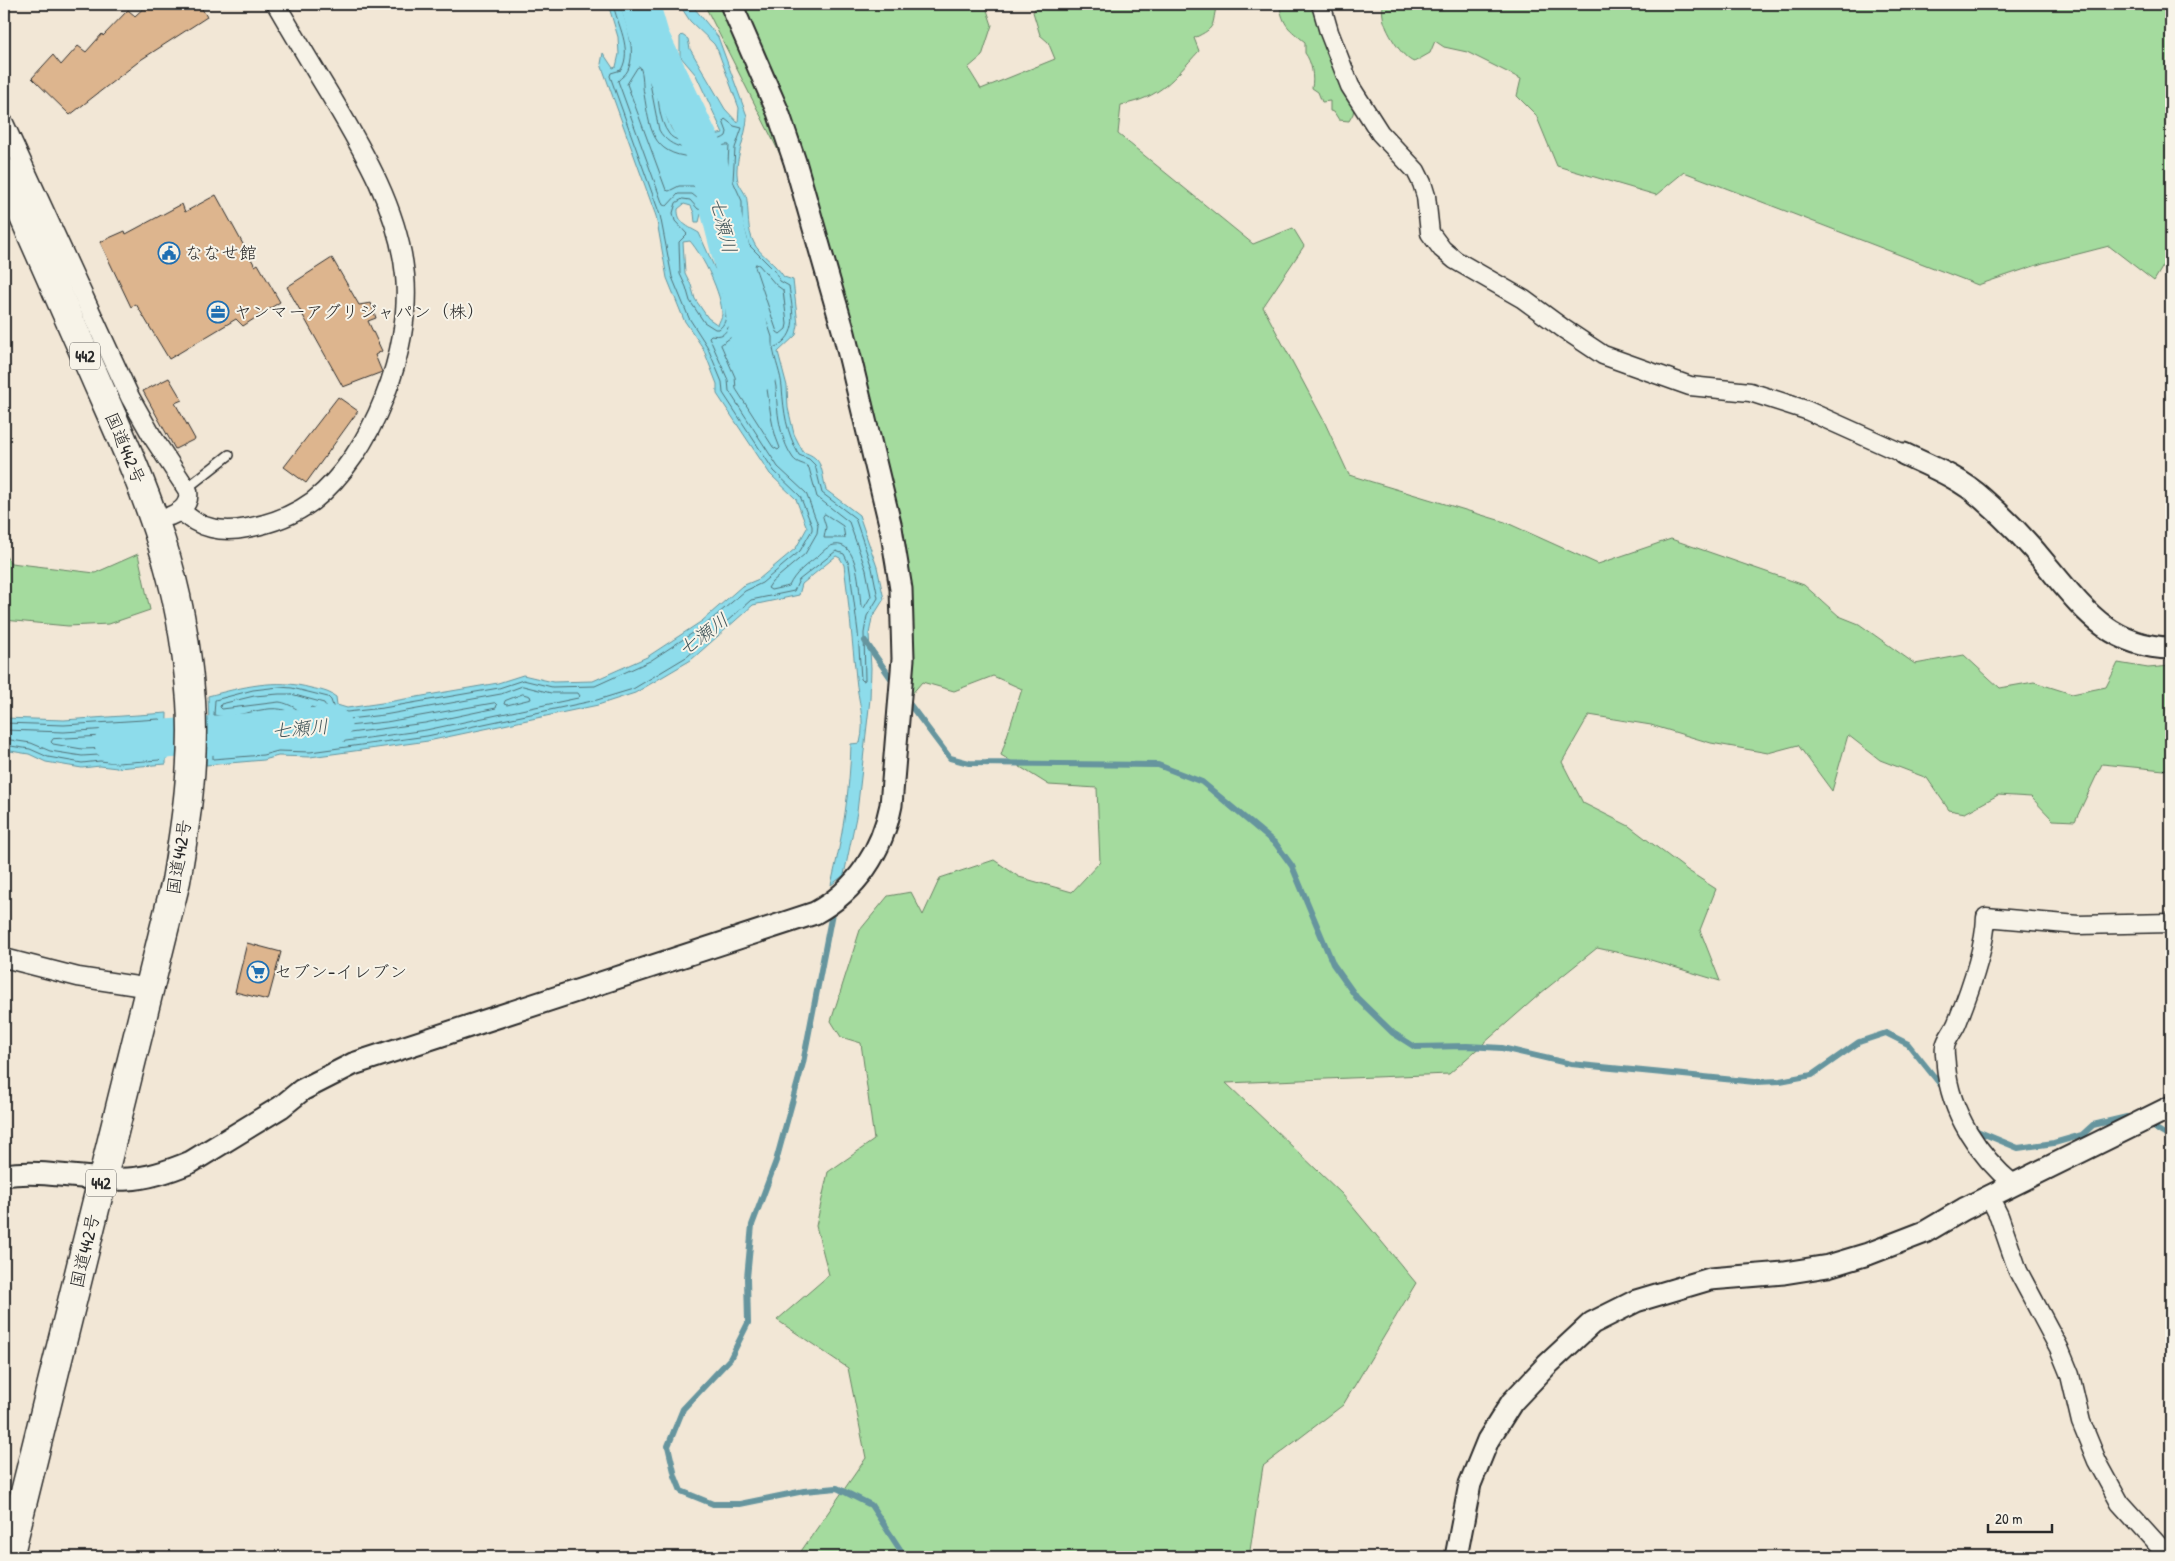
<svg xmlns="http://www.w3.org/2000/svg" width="2175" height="1561" font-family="'Patrick Hand','Klee One',sans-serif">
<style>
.green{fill:#a4db9e;stroke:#688364}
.water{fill:#8ddceb;stroke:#66959e;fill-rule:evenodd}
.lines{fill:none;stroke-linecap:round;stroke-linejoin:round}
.shore{stroke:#527278;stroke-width:1}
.stream{stroke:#66959e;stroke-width:6}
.river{stroke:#8ddceb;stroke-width:39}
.building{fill:#ddb58e;stroke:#2b2b2b}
.service-casing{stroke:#2b2b2b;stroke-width:12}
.minor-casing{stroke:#2b2b2b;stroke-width:21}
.tertiary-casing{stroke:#2b2b2b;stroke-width:25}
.trunk-casing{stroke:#2b2b2b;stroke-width:31}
.service{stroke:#f7f3e8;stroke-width:9}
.minor{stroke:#f7f3e8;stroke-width:18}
.tertiary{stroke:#f7f3e8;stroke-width:21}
.trunk{stroke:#f7f3e8;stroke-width:28}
.labels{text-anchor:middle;stroke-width:4;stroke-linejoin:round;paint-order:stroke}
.shield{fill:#f7f3e8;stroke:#686764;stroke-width:1}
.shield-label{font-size:16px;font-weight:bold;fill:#2b2b2b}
.poi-label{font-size:18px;fill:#2b2b2b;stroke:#f7f3e8;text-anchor:start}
.street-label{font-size:18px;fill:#2b2b2b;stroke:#f7f3e8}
.water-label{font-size:19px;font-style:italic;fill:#44575b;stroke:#f7f3e8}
</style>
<rect width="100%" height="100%" fill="#f2e7d6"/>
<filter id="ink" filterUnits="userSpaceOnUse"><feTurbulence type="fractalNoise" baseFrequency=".02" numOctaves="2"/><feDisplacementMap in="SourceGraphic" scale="10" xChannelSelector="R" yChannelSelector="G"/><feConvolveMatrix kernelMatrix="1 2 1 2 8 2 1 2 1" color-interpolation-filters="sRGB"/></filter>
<g filter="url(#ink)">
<!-- green -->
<path class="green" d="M704 4H985L992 25 982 56 968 68 981 89 1055 59 1048 42 1040 35 1033 12 1038 4H1217C1211 25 1218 27 1194 38L1199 51C1172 80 1162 97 1121 105L1118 134 1253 244 1293 228 1304 246 1263 307 1324 421 1349 475 1505 522 1598 564 1671 539 1804 585 1839 616 1859 624 1915 664 1964 655 2000 688 2034 682 2072 694 2106 687 2118 663 2148 668 2171 666V767L2164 770 2102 764 2075 821 2053 820 2031 797 1998 795 1965 813 1949 810 1927 778 1880 760 1848 735 1832 791 1798 745 1768 753 1711 743 1651 725 1589 715 1562 762 1583 803 1629 826 1687 870 1716 889 1700 930 1720 981 1644 958 1597 948 1541 993 1449 1074 1226 1083 1342 1194 1416 1283 1343 1405 1263 1466 1249 1557H797L866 1458 848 1368 777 1320 829 1275 816 1226 828 1172 874 1140 861 1043 841 1037 831 1021 860 930 888 896 911 892 923 915 940 878 994 860 1019 877 1072 892 1100 862 1097 788 1049 785 1001 755 1022 689 993 676 954 691 922 682 905 702 897 551 844 361 781 156Z
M1279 4H1325L1354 107 1353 114 1349 121 1339 120 1334 112 1330 111V101L1322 102 1318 92 1312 88C1314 77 1312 62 1305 53V42C1288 28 1284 27 1279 4Z
M1383 4H2171V253L2154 281 2109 246 2043 263 1978 285 1684 172 1656 195 1557 166 1536 115 1517 96 1521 79 1467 52 1444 47 1435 41 1430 53 1414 62C1402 58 1384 29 1383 16 1382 12 1383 8 1383 4Z
M4 554 11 563 95 573 138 554 150 610 109 624 68 626 4 620Z"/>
<!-- water -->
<path class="water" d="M608 4H649L650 24 662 79C661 95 665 122 675 134L704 138 723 133 696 75 680 56V37L682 35 688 39 690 49 725 109 738 123 739 108 718 51 714 44 690 21 679 4H691L718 37 747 116C747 137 733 160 738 181 740 188 747 194 747 201 749 216 747 229 754 243 759 254 776 264 784 277L793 280 798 325 796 335 778 352 787 386 788 408 794 434 803 452C824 458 821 471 826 490L859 515 877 567 884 599 872 618 869 634 871 668 870 699 857 812 844 875 831 885C842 839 850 791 851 744L860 743C866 720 858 701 856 678 852 640 849 603 844 565L840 558 836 556 802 584 799 595 753 605 691 660 635 693 598 705 428 741 310 757 278 756 264 760 206 765 207 744 260 739 295 723 290 718 280 713 209 723 208 696C243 687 275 678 311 688 320 690 328 691 336 697L337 705 347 708 382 703 498 683 523 675 553 682 593 681 647 657 702 621 742 586 759 579 796 548 807 528 796 499 770 474 717 394V384L703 348 684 320 667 278 656 216 601 64 603 53 613 68 616 67 619 54 618 37ZM684 204 691 206 694 213 695 222H699L701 214 708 216 743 267 767 339 766 344 761 345 756 340 736 297 725 280 715 269 699 233C689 227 677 223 678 209ZM690 241C703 256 722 294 722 314 722 317 719 322 718 325L708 318 695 299 691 285 685 273 683 242Z
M167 713 166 764 117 768 100 766 82 768 46 762 29 754 4 750V718L64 720Z"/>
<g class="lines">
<!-- shore -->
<path class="shore" d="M613 4C617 24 633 49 621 70L611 73 610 76 660 215 672 277 689 318 707 346 722 382 723 393 774 471 800 496 812 526V530L800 551 762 583 745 591 705 625 650 661 595 686 552 687 523 680 499 688 383 708 347 712 334 709 331 700 328 697 292 688 279 687 253 690 215 700 214 715C241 722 278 694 299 720V726L262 743 213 748V759L263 755 278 751 310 752 427 736 597 700 633 689 688 656 751 600 794 591 799 580 836 551 844 554 849 564 858 632 861 679 863 681 865 680 864 633 867 616 878 598 872 568 855 518 822 493 815 465 809 459 799 455C786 431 784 413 782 387 781 374 775 361 773 348 801 336 792 310 789 286L780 281 775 271 749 245 742 221V201L733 181 735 148 742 128 734 126 725 119 723 121 727 132 726 136C715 145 677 146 669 134 658 120 658 96 657 79 655 53 644 30 644 4
M620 4C626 23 637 49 628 70 626 75 621 77 618 81L663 205 667 206 678 194H692L702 202 716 208 734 232 737 233 738 231 736 220V202L727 181 729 145C724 144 719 148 713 148 693 151 670 150 659 130L639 26 638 4
M640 67C644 76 642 85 644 94 650 128 651 154 692 157 701 157 711 155 719 156L720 184 728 204 727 207 693 186H679L669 191 666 190 627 84 637 68Z
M683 199 690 200 698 209 711 212 748 265 772 337V347L760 350 752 342 726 291 722 293C726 304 730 321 719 329H715L704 322 690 301 686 287 680 274 679 242 687 234 675 221 673 213 676 203Z
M756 264 759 265 776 285 783 290 787 324 786 329 780 334 777 332 755 267Z
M734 321 748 347 757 355 768 357C770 367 775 377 776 387 777 411 779 437 793 458 797 464 805 463 809 468L817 497 849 522 866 570 871 596 864 608 861 606C859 591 859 540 834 545 828 546 822 552 818 556 806 565 795 573 789 586L771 590 768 588 772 582 805 554 817 533 818 525 806 493 778 467 729 391 728 380 709 337 711 335C729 338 724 328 734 321Z
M732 337 748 358 762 365C770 392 768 421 780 448L778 450 773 447 736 389 735 377 721 345Z
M825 514 843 526 845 538H824L826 527 823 517Z
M523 686 551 693H578L580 696 578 698 426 730 310 746 285 743 286 740C291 737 299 735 303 730 314 716 290 703 279 702L222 709 220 707 221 704 254 696 279 694H291L324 703 331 715 348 719 384 715 501 694Z
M523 694 530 696 531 699 507 705 504 704 505 701Z
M495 703 497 705 496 708 425 723 312 738 309 736 313 723 309 710 311 707 318 709 327 721 348 726 386 722Z
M4 723 64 725 159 719 162 721 161 758 159 760 117 763 100 761 82 763 48 757 30 749 4 745
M4 730 64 732 153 726 156 728 155 752 153 754 117 757 99 755 82 756 50 751 31 743 4 739
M146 734 148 736V745L146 747 82 749 53 744 51 742 53 739Z"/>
<!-- stream -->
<path class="stream" d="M865 641 895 684
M905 698 950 758 969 763 1158 765 1202 782 1276 844 1292 866 1333 964 1357 998 1393 1033 1415 1047 1467 1046 1502 1048 1571 1064 1755 1082 1780 1081 1812 1075 1859 1042 1886 1033 1908 1044 1944 1089
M833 908 803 1063 776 1161 752 1225 747 1278 748 1323 730 1359 683 1409 668 1446 675 1476 681 1491 713 1504H740L804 1491 837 1488 871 1505 905 1557
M2148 1124 2171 1138
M1974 1127 1977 1131 2018 1148 2054 1143 2082 1135 2093 1125 2127 1117 2134 1118"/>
<!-- river -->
<path class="river" d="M640 4 650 38 706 155 744 304 757 373
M114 743 332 726"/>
</g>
<!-- building -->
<path class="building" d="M148 4H199L207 17 142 59 70 115 32 78 53 55 61 65 78 46 86 52 102 34 103 36 128 10 135 16Z
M216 195 255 266 258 264 280 302 243 326 236 319 169 359 136 304 131 307 100 242 125 231 126 234 182 204 185 212Z
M332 258 359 305 371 303 376 318 368 321 382 351 375 355 382 372 343 387 287 287Z
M169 378 182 400 175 403 195 439 175 449 143 391Z
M338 397 358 411 306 483 284 467Z
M247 943 281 952 268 1000 235 992Z"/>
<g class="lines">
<!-- service casing -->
<g class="service-casing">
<path id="service" d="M187 488 229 455"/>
</g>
<!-- minor casing -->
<g class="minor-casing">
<path id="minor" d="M1321 4 1329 32 1350 86 1380 133 1416 171 1422 183 1426 196 1430 233 1442 249 1455 260 1523 299 1564 329 1603 355 1690 386 1750 392 1806 410 1904 454
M4 123 130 397 152 436 188 491C190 504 182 511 170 516
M181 510C198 529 223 533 247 528 269 524 294 515 313 501 373 454 412 349 405 275 399 211 364 152 332 98 313 67 294 35 276 4
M4 958 78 977 150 988
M2014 1185C1979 1156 1950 1113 1946 1066 1946 1060 1944 1053 1945 1047 1946 1039 1954 1031 1957 1023 1969 993 1985 950 1986 917L2078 925 2171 923
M1990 1198 1999 1216 2018 1271 2059 1348 2070 1375 2081 1422 2097 1461 2120 1503 2169 1557"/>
</g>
<!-- tertiary casing -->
<g class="tertiary-casing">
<path id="tertiary" d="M1904 454C1932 467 1960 478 1983 499 2007 520 2029 543 2049 568 2084 610 2111 647 2171 648
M4 1175C45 1169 86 1181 128 1179 149 1178 172 1170 191 1162L281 1107 302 1090 353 1064 815 913C857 890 882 851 891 805L903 659 901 589 891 528 844 333 795 162 778 112 731 4
M1456 1557 1470 1484 1488 1440 1512 1402 1547 1365 1592 1323 1636 1301 1710 1279 1784 1273 1828 1266 1868 1254 1925 1232 1964 1209 2171 1107"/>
</g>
<!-- trunk casing -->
<g class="trunk-casing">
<path id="trunk" d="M4 172C33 239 63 306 93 373 117 428 143 483 161 541 178 593 187 647 191 701 195 761 186 822 176 881L9 1557"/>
</g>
<!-- service -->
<use href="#service" class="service"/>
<!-- minor -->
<use href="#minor" class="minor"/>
<!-- tertiary -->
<use href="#tertiary" class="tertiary"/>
<!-- trunk -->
<use href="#trunk" class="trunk"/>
</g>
</g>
<!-- icons -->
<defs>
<g id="civic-ring" transform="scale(1.125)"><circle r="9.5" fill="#f7f3e8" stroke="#1f6fb2" stroke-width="1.5"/><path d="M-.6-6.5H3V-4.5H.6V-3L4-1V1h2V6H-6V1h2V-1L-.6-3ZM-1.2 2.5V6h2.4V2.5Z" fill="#1f6fb2"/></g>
<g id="office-ring" transform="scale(1.125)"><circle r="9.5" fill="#f7f3e8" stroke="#1f6fb2" stroke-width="1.5"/><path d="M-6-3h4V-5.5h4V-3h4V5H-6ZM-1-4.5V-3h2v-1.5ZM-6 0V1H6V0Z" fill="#1f6fb2"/></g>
<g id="supermarket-ring" transform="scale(1.125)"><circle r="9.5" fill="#f7f3e8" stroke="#1f6fb2" stroke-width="1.5"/><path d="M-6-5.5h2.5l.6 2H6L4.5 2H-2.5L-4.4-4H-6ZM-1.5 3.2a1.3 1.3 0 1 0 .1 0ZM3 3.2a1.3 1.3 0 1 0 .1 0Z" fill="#1f6fb2"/></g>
</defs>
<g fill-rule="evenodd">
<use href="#civic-ring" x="169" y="253"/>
<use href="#office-ring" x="218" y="312"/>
<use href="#supermarket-ring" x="258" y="972"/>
</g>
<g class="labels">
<!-- shield labels -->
<g class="shield">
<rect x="70" y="342.5" width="30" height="27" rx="4"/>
<rect x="86" y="1169.5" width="30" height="27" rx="4"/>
</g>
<g class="shield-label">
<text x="85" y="362">442</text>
<text x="101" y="1189">442</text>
</g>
<!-- poi labels -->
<g class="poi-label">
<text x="185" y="259">ななせ館</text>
<text x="234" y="318">ヤンマーアグリジャパン（株）</text>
<text x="274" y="978">セブン-イレブン</text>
</g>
<!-- street labels -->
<g class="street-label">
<text transform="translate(125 448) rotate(67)" y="6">国道442号</text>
<text transform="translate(179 857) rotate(-81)" y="6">国道442号</text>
<text transform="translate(85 1251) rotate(-77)" y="6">国道442号</text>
</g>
<!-- water labels -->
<g class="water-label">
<text transform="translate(724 225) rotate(76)" y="7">七瀬川</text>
<text transform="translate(703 634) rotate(-36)" y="7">七瀬川</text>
<text transform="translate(300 728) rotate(-5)" y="7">七瀬川</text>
</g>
</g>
<!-- margin -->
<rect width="2175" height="1561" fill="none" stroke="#f7f3e8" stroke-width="20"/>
<rect x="10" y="10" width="2155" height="1541" fill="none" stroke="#2b2b2b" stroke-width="2" filter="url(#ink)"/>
<!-- scale -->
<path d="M1988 1524v8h64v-8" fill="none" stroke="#2b2b2b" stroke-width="2.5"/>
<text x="1995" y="1524" font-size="15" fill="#2b2b2b" stroke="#f7f3e8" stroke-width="4" paint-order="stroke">20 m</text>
</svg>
